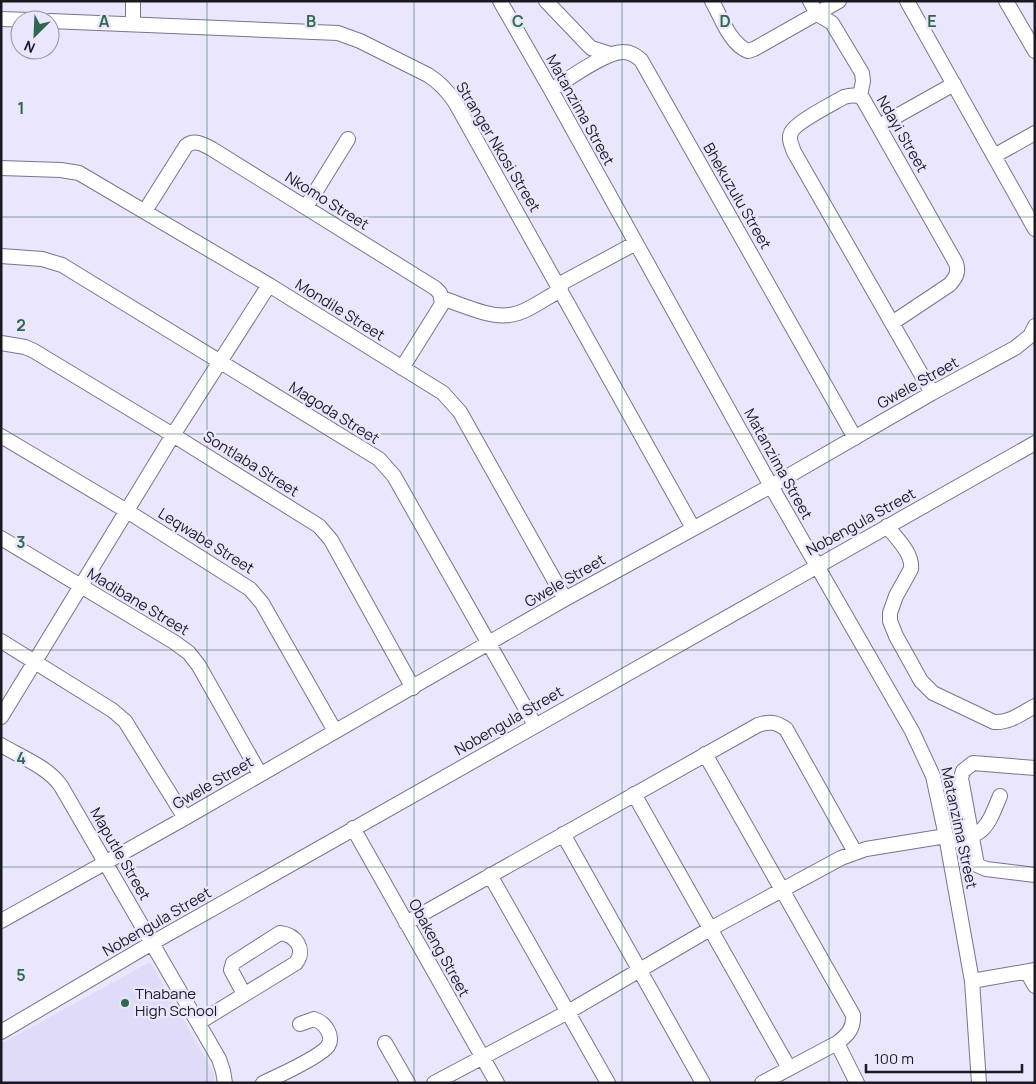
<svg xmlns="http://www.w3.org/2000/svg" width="1036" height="1084" font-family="Manrope,sans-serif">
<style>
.built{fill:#e0dbf9}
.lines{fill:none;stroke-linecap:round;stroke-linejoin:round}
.minor-casing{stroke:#797589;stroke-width:16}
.minor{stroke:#fff;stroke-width:14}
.grid{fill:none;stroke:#31674e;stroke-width:1;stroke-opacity:0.55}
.poi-dot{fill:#31674e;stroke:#e9e6fd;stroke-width:2}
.labels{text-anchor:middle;stroke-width:5;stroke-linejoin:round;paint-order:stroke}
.street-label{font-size:15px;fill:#1a1921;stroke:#e9e6fd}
.poi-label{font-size:15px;fill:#1a1921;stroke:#e9e6fd;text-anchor:start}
.grid-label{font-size:16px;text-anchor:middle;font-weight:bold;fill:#31674e;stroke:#e9e6fd;stroke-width:5;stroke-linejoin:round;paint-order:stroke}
</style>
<rect width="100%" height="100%" fill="#e9e6fd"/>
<!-- built -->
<path class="built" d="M150 962 214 1073V1083H1V1044Z"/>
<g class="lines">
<!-- minor casing -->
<g class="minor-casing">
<path id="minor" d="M500 1 551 90 771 486 912 731 933 776 946 836 972 981 979 1083
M546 1 591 48 610 54
M712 1C721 17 730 44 748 51L754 49 839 1
M810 1 817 14 832 23 862 73 863 81 860 96
M907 1 1035 229
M1006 1 1035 51
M1 19 30 20
M50 21 338 33 360 41 428 75C439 82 447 90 455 102L693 528
M133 24V1
M551 90C567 80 606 51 624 52 631 52 636 56 641 60L855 438
M879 126 954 84
M994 156 1035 133
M1 168 61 170 79 173 269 285 443 393 460 412 565 599
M306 207 348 139
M145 211 186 146C194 139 203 144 212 149L435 288 440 293 442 304 402 368
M1 256 42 259 62 265 379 459 394 476 535 725
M558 285 636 243
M441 298C461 304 489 318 509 315 527 313 545 298 561 290
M892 323 949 285C956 278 959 272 956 263L863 99C858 94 851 95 844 97 834 103 794 123 791 133 788 139 792 146 794 152L932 393
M1 343 25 347 34 351 173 435 319 526 331 540 413 688
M1 436 127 511 250 589 262 603 335 731
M887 526C896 538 913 553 911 569L896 596 890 613V621L896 636 921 681 933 693 994 722C1010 723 1022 713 1035 706
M1 538 174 642 189 653 199 666 260 774
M1 641 112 710 125 721 185 818
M1 717 173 435 269 285
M1 745C21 757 48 767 61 786L219 1059 223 1071 225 1083
M705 754 853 1015C854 1028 848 1035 837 1043L762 1083
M1035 768 973 763 963 771 961 778 977 865 986 869 1035 875
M634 794 789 1068
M353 828 497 1083
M563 834 703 1083
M947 842C985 835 986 830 1000 796
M490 875 608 1083
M1 921 185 818 565 599 771 486 932 393 1015 348 1030 336 1035 326
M406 923 758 725C770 721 776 722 786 729L855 852
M1027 972 1035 986
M972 981 1035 970
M198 1023 296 963C306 949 296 935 280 933L233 963 231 970 244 994
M1 1032 152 943 1035 443
M385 1043 408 1083
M837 1043 857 1083
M263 1083C276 1077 320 1057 328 1046 331 1041 331 1037 328 1031 325 1025 320 1021 314 1019L300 1024
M434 1083 568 1012 710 929 841 858 866 849 946 836"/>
</g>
<!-- minor -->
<use href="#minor" class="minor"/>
</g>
<!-- grid -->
<path class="grid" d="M207 1V1083M414 1V1083M622 1V1083M829 1V1083M1 217H1035M1 434H1035M1 650H1035M1 867H1035"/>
<!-- markers -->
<circle class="poi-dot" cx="125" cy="1003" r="5"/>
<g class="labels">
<!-- street labels -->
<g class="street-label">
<text transform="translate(580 110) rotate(61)" y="5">Matanzima Street</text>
<text transform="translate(902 134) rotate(60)" y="5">Ndayi Street</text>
<text transform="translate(498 147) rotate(59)" y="5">Stranger Nkosi Street</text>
<text transform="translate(737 196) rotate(60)" y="5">Bhekuzulu Street</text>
<text transform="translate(327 201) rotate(32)" y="5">Nkomo Street</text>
<text transform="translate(340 310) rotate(32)" y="5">Mondile Street</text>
<text transform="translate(918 383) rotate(-29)" y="5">Gwele Street</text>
<text transform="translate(334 413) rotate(32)" y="5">Magoda Street</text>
<text transform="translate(251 464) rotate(32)" y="5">Sontlaba Street</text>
<text transform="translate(778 464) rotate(61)" y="5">Matanzima Street</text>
<text transform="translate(861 522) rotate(-29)" y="5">Nobengula Street</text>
<text transform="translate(206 541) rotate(32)" y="5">Leqwabe Street</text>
<text transform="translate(565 581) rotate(-30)" y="5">Gwele Street</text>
<text transform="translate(138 602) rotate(31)" y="5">Madibane Street</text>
<text transform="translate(509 721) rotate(-30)" y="5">Nobengula Street</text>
<text transform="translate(213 783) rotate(-30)" y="5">Gwele Street</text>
<text transform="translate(959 828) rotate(78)" y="5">Matanzima Street</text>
<text transform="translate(120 854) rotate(60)" y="5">Maputle Street</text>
<text transform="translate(157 922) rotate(-30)" y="5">Nobengula Street</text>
<text transform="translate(439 948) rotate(61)" y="5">Obakeng Street</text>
</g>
<!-- poi labels -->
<g class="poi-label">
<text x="135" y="999">Thabane<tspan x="135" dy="17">High School</tspan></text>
</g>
</g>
<g class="grid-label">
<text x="104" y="27">A</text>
<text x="311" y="27">B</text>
<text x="518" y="27">C</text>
<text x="725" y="27">D</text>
<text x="932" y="27">E</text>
<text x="21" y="114">1</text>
<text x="21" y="331">2</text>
<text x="21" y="548">3</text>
<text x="21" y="764">4</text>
<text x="21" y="981">5</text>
</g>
<!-- border -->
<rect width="1036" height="1084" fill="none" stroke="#1a1921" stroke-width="5"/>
<!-- north arrow -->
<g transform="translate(35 35) rotate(204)"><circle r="24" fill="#e9e6fd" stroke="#9694a5"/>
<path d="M0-4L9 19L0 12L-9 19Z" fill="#31674e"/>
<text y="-8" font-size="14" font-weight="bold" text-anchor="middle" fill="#1a1921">N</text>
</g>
<!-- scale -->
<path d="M866 1064v8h156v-8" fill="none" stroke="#1a1921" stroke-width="2.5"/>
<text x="874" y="1064" font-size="15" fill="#1a1921" stroke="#e9e6fd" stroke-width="4" paint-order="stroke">100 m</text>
</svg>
